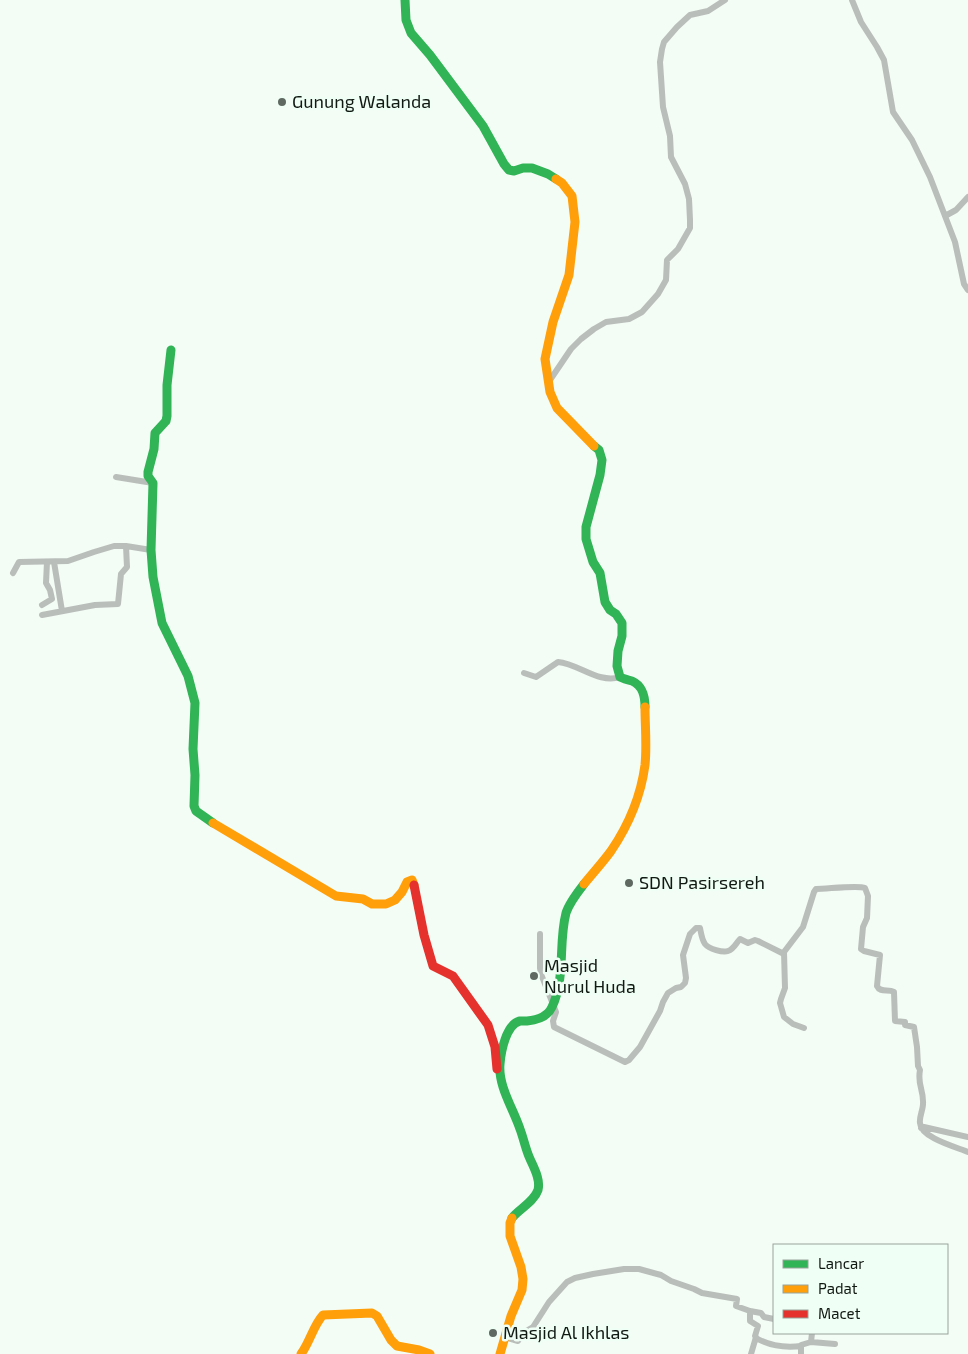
<svg xmlns="http://www.w3.org/2000/svg" width="968" height="1354" font-family="'Exo 2',sans-serif">
<style>
.lines{fill:none;stroke-linecap:round;stroke-linejoin:round}
.street{stroke:#b9beba;stroke-width:6}
.fast{stroke:#30b455;stroke-width:9}
.slow{stroke:#ff9f0a;stroke-width:9}
.jam{stroke:#e5322d;stroke-width:9}
.poi-dot{fill:#606862;stroke:#f0fff5;stroke-width:2}
.labels{text-anchor:middle;stroke-width:5;stroke-linejoin:round;paint-order:stroke}
.poi-label{font-size:18px;fill:#111913;stroke:#f0fff5;text-anchor:start}
</style>
<rect width="100%" height="100%" fill="#f4fcf6"/>
<g class="lines">
<!-- street -->
<path class="street" d="M852 0 861 22 877 47 884 60 893 112 912 140 930 177 955 242 964 284 968 290
M945 216 956 210 968 197
M548 383 571 349 581 339 594 329 606 322 629 319 642 312 658 294 666 280 667 260 678 249 690 228V220L689 199 685 184 671 157 670 136 663 107 660 62 662 49 664 42 677 27 690 15 708 11 725 0
M116 477 153 483
M54 562 62 611
M13 573 19 562 68 561 94 552 114 546H126L151 550
M42 605 52 599 50 590 46 583 47 562
M42 615 95 605 118 604 121 574 127 567 126 546
M524 673 536 677 558 662C579 664 599 684 620 677
M540 934V968L541 974 556 1012 553 1021 554 1027 625 1062 629 1060 640 1047 660 1011 663 1002 668 993 676 988 681 987 685 983 686 978 683 955 690 934 696 928H700C701 933 702 940 705 944 709 949 723 953 728 951 734 949 736 943 740 939L748 943 755 940 758 941 782 953 784 952 803 927 814 892 816 889C827 889 858 885 865 888L868 896 867 918 863 927 861 949 864 951 880 955 877 986C880 993 888 989 894 992L895 1021 905 1022V1025L914 1027 917 1047 918 1066 920 1070C917 1085 924 1090 923 1104 923 1110 919 1117 920 1123 921 1138 956 1147 968 1152
M784 952 785 988 781 999 780 1003 784 1017 793 1024 804 1028
M921 1128 924 1127 968 1137
M750 1311 761 1313 764 1317 774 1319
M504 1337 518 1341 523 1333 533 1327 549 1302 567 1282 575 1278 593 1274 624 1269H639L661 1275 671 1281 694 1289 702 1293 737 1299 736 1306 750 1311V1321L758 1326 755 1336 756 1337 751 1354
M756 1338C770 1346 785 1348 801 1346
M811 1342 835 1344
M801 1354V1345L811 1342 812 1333"/>
<!-- fast -->
<path class="fast" d="M405 0 406 20 411 33 430 55 483 126 504 164 509 170 514 171 523 168H532L548 174 556 179
M171 350 167 385V416L166 421 155 433 154 449 148 472V476L153 483 151 550 153 577 162 623 188 676 195 703 193 749 195 775 194 806 196 811 213 823
M594 446 599 450 602 460 600 475 586 527V539L593 562 600 573 605 602 610 610 616 614 622 623V636L618 651 617 666 620 677C624 679 628 680 632 681 643 686 645 696 645 707
M512 1218C519 1209 534 1202 538 1190 541 1178 532 1165 528 1154 525 1146 523 1137 520 1129 513 1108 498 1086 500 1064 501 1052 506 1024 520 1021 520 1021 527 1021 527 1021 537 1020 548 1016 552 1007 566 977 558 944 566 913 569 903 577 893 584 884"/>
<!-- slow -->
<path class="slow" d="M556 179 562 183 572 196 575 222 569 275 553 322 545 359 550 392 557 408 594 446
M213 823 336 896 363 899 372 904H386L395 900 402 892 407 882 412 880 414 885
M584 884C593 873 603 862 611 851 628 826 641 795 645 765 647 746 645 726 645 707
M301 1354C310 1342 313 1326 323 1315L372 1313 377 1316 391 1340 397 1346 419 1350 430 1354
M500 1354 511 1316 522 1290 523 1279 521 1267 510 1236V1223L512 1218"/>
<!-- jam -->
<path class="jam" d="M414 885 424 935 433 966 453 976 488 1025 495 1047 497 1069"/>
</g>
<!-- markers -->
<g class="poi-dot">
<circle cx="282" cy="102" r="5"/>
<circle cx="629" cy="883" r="5"/>
<circle cx="534" cy="976" r="5"/>
<circle cx="493" cy="1333" r="5"/>
</g>
<g class="labels">
<!-- poi labels -->
<g class="poi-label">
<text x="292" y="108">Gunung Walanda</text>
<text x="639" y="889">SDN Pasirsereh</text>
<text x="544" y="972">Masjid<tspan x="544" dy="21">Nurul Huda</tspan></text>
<text x="503" y="1339">Masjid Al Ikhlas</text>
</g>
</g>
<!-- legend -->
<rect x="773" y="1244" width="175" height="90" fill="#f0fff5" stroke="#97a39b"/>
<rect x="783" y="1260" width="25" height="8" fill="#30b455" stroke="#97a39b"/>
<text x="818" y="1269" font-size="15" fill="#111913">Lancar</text>
<rect x="783" y="1285" width="25" height="8" fill="#ff9f0a" stroke="#97a39b"/>
<text x="818" y="1294" font-size="15" fill="#111913">Padat</text>
<rect x="783" y="1310" width="25" height="8" fill="#e5322d" stroke="#97a39b"/>
<text x="818" y="1319" font-size="15" fill="#111913">Macet</text>
</svg>
